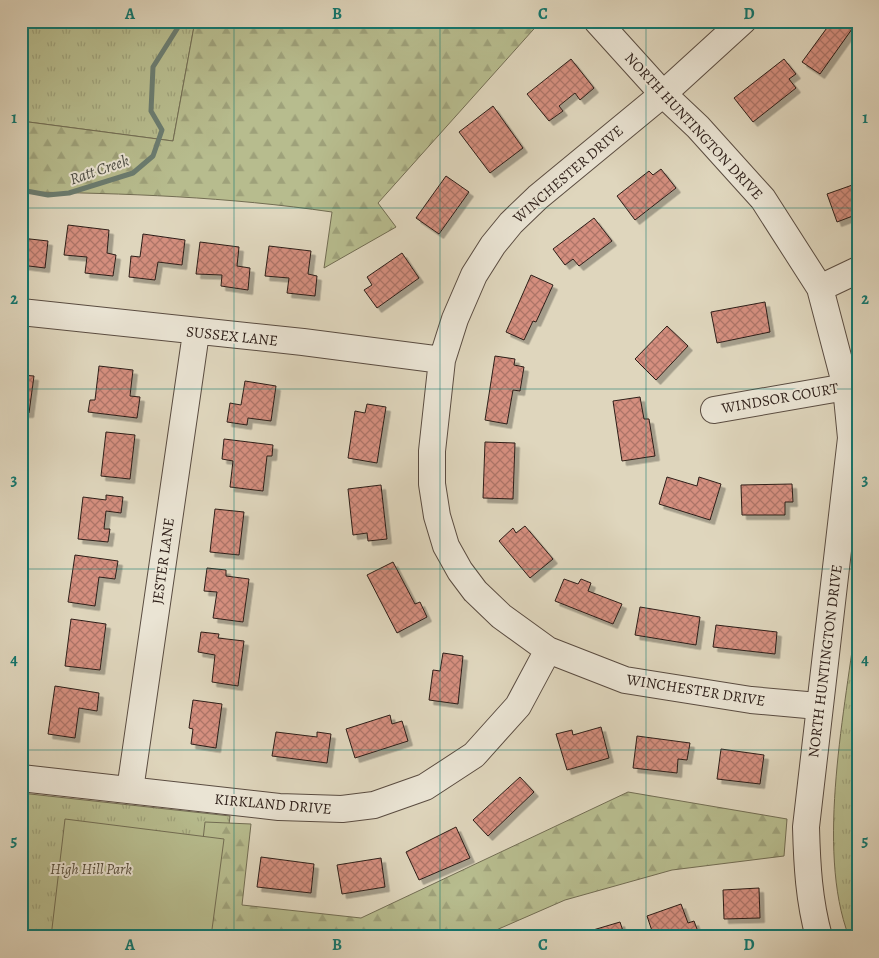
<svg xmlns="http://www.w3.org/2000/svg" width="879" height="958" font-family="Alegreya,serif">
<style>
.grass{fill:url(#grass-tufts);stroke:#726d53}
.forest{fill:url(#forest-firs);stroke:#726d53}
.garden{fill:#b7bc8e;stroke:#726d53}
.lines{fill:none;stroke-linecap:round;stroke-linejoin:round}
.stream{stroke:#6b7c70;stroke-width:5}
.building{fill:url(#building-cross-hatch);stroke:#2d1e18;filter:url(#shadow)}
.minor-casing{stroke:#5a4c41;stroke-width:28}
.minor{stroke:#eae4d4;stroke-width:26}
.grid{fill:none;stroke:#0f766e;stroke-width:1;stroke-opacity:0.55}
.labels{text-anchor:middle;stroke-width:4;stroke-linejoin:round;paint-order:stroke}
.street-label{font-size:15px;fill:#2d1e18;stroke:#eae4d4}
.park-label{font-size:15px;font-style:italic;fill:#564d3b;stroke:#eae4d4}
.water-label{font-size:16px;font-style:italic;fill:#4c4d44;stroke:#eae4d4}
.neatline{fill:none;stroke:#0f766e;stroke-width:2}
.grid-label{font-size:16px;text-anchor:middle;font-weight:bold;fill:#0f766e}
</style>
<defs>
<pattern id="grass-tufts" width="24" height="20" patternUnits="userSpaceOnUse" patternTransform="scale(1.25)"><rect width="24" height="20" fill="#b7bc8e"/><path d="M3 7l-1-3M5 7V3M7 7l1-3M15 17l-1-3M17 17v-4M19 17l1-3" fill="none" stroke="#9ea17a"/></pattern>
<pattern id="forest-firs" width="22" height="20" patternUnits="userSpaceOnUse" patternTransform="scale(1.25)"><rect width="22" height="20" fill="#b7bc8e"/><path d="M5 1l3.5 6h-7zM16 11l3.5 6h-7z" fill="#9ea17a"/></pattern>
<pattern id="building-cross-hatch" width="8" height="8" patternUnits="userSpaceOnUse" patternTransform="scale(1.25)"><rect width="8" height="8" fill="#d58f7f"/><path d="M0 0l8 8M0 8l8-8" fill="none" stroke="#ad7467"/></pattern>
<filter id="shadow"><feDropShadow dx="4.5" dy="4.5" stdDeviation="0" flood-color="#0004"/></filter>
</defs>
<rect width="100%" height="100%" fill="#dfd6bd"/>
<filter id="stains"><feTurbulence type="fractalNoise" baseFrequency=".004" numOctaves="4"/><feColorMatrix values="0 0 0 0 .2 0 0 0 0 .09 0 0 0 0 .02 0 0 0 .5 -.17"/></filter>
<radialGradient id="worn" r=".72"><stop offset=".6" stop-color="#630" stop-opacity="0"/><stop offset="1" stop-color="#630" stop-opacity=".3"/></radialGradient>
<!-- grass -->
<path class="grass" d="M21 21H195L173 141 21 121Z
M857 613 858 937H849C815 848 846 707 857 613Z
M21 793 230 816 216 937H21Z"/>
<!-- forest -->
<path class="forest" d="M195 21H541L378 203 396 227 324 268 332 212C229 197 125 193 21 192V121L173 141Z
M628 792 787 819 784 856 672 870 565 900 494 931 488 937H192L205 822 251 824 242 905 361 918Z"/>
<!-- garden -->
<path class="garden" d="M65 819 224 839 211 937H51Z"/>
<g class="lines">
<!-- stream -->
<path class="stream" d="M21 190 48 195 69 193 133 173 153 156 162 130 151 111 153 67 182 21"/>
</g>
<!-- building -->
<path class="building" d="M832 21 857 22 820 74 802 62Z
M571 59 594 88 580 100 575 93 559 106 563 111 549 121 527 94Z
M784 59 796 74 789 79 796 88 753 122 734 98Z
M493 106 523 148 490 173 459 132Z
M661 169 676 188 635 220 617 196 649 171 653 175Z
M446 176 469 192 439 234 416 218Z
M858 183V214L837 222 827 194Z
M594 218 612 241 579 266 573 259 565 265 553 249Z
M68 225 109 230 107 253 116 255 113 276 85 273 87 257 64 255Z
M143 234 185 240 182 265 158 262 155 280 129 277 131 256 140 257Z
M21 238 48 241 45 268 21 265Z
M200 242 239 247 237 266 250 268 248 290 221 286 222 275 196 274Z
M269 246 311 251 308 274 317 276 315 296 287 293 289 278 265 276Z
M402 253 419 278 377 308 364 290 372 285 367 277Z
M531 275 553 285 536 322 533 321 524 340 506 332Z
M765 302 770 332 717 343 711 312Z
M667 326 688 346 656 380 635 359Z
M495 356 515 359 514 365 524 367 520 391 513 390 507 424 485 420Z
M99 366 133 370 130 396 140 397 137 418 88 412 90 400H95Z
M21 375 34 376 29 413H21Z
M245 381 276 386 271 421 248 418 247 425 227 422 230 403 241 405Z
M640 397 644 419H649L655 456 622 461 613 401Z
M367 404 386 407 377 463 348 458 355 411 365 413Z
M106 432 135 435 130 479 101 476Z
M224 439 273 445 272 456H267L263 491 230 487 233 461 222 459Z
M485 442 515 443 513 499 483 498Z
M667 477 697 486 699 477 721 484 710 520 659 504Z
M792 484 793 502H785V515H742L741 485Z
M381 485 387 539 368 541 367 533 353 535 348 489Z
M106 495 123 497 121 513 106 511 104 529H110L108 542 78 539 83 497 106 500Z
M215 509 244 512 239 555 210 552Z
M525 526 553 559 530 578 499 541 513 528 516 533Z
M75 555 118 561 115 579 99 577 95 606 68 602Z
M393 562 415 604 420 602 427 617 397 633 367 575Z
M207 568 226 570V576L249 579 243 622 213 618 217 592 204 591Z
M564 579 578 584 581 579 591 583 588 591 622 604 613 624 555 601Z
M640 607 700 617 696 645 635 635Z
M71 619 106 624 100 670 65 666Z
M716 625 777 632 775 654 713 647Z
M201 632 219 634 218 638 244 641 238 686 212 682 215 655 198 652Z
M443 653 463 656 458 704 429 700 433 670 440 671Z
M55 686 99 693 97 711 79 708 75 738 48 734Z
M193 700 222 704 216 748 191 744 193 729 189 728Z
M390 715 392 724 402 721 408 741 355 758 346 729Z
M601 727 609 758 567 770 556 734 572 730 573 735Z
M276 732 317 737V732L331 734 327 763 272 756Z
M637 736 690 743 687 760 678 759 677 773 633 768Z
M721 749 764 755 760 784 717 779Z
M520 777 534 792 488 836 473 820Z
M456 827 470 858 419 880 406 852Z
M261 857 314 864 311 893 257 887Z
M381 858 385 887 342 894 337 865Z
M759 888 760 918 724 919 723 890Z
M681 904 688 923 694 921 700 937H675L674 932 654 937 647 916Z
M620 922 625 937H584L583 933Z"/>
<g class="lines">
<!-- minor casing -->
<g class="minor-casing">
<path id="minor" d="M597 21 663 94 698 127 763 199 820 288 846 387 851 438 806 827C807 865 809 901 819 937
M743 21 663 94 538 197 511 223 493 245 474 275 455 319 442 360 432 451V484L437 516 446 546 460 571 475 591 501 616 548 650 625 680 751 700 818 706
M820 288 858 270
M21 312 303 342 442 360
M714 410 846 387
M21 778 279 807 342 809 374 805 425 787 474 755 518 706 548 650
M130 790 196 333"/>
</g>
<!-- minor -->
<use href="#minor" class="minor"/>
</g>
<!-- grid -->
<path class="grid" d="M234 21V937M440 21V937M646 21V937M21 208H858M21 389H858M21 569H858M21 750H858"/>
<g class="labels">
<!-- street labels -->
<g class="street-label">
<text transform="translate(694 126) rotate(47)" y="5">NORTH HUNTINGTON DRIVE</text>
<text transform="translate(568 174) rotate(-41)" y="5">WINCHESTER DRIVE</text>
<text transform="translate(232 336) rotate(6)" y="5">SUSSEX LANE</text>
<text transform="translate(780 398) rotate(-10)" y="5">WINDSOR COURT</text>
<text transform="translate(163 561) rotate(-82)" y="5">JESTER LANE</text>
<text transform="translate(825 661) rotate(-83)" y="5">NORTH HUNTINGTON DRIVE</text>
<text transform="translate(696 690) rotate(9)" y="5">WINCHESTER DRIVE</text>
<text transform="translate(273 804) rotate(5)" y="5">KIRKLAND DRIVE</text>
</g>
<!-- park labels -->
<g class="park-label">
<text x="91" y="874">High Hill Park</text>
</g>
<!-- water labels -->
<g class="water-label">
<text transform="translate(99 169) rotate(-19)" y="6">Ratt Creek</text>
</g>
</g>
<!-- margin -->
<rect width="879" height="958" fill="none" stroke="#dfd6bd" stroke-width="55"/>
<rect x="28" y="28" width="824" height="902" class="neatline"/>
<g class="grid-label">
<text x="130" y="19">A</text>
<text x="337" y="19">B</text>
<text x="543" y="19">C</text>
<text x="749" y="19">D</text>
<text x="14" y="123">1</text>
<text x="865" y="123">1</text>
<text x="14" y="304">2</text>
<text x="865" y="304">2</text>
<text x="14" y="485">3</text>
<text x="865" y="485">3</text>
<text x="14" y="665">4</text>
<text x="865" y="665">4</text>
<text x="14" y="846">5</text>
<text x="865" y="846">5</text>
<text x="130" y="950">A</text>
<text x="337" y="950">B</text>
<text x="543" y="950">C</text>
<text x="749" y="950">D</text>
</g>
<rect width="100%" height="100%" filter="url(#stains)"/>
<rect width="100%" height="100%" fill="url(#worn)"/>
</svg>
